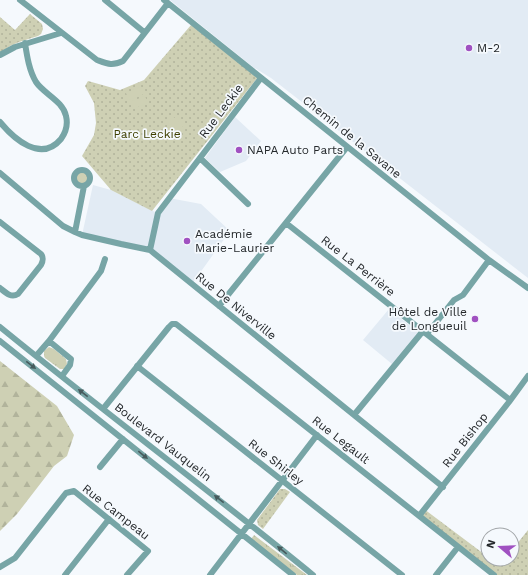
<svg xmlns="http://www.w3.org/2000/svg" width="528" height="575" font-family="'Work Sans',sans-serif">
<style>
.built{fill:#e2ebf4}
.grass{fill:url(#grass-tufts)}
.forest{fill:url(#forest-firs)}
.park{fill:url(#park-dots)}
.pitch{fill:#ced0b4}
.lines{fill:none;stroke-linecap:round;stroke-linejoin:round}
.minor{stroke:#77a5a6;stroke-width:6}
.oneway{fill:#465b5d}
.poi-dot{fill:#a051c1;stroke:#f5f9fd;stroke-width:1.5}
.labels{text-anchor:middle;stroke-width:3.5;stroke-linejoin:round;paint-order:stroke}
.poi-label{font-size:12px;fill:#25292c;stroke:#f5f9fd;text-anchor:start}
.street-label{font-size:12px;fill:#25292c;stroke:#f5f9fd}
.park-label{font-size:12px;fill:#3e3f00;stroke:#f5f9fd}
</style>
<defs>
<pattern id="grass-tufts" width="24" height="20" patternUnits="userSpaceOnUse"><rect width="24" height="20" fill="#ced0b4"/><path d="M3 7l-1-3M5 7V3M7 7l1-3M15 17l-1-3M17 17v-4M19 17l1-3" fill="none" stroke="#b1b39b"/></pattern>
<pattern id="forest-firs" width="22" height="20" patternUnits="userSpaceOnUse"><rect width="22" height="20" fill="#ced0b4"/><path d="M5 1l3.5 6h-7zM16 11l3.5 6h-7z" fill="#b1b39b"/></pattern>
<pattern id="park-dots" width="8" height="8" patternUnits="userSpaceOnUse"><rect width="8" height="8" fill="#ced0b4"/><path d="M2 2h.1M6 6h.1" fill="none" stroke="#b1b39b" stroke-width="1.8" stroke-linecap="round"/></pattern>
</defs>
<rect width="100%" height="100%" fill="#f5f9fd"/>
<!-- built -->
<path class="built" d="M170 0H528V278L271 78 253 67Z
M235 117 261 141 246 161 220 172 205 158Z
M93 185 111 190 157 213 169 198 201 204 230 231 192 284 150 250 82 235Z
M389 309 418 332 392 364 363 340Z"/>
<!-- grass -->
<path class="grass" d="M76 177a7 7 0 1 1 14 0a7 7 0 1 1-14 0Z
M49 347 54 349 66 359 67 364 64 369H60L45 358 44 356V351Z
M254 535 307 575H297L251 539Z"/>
<!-- forest -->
<path class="forest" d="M0 361 57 406 74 435 67 456 54 466 17 514 0 531Z"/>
<!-- park -->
<path class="park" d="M30 14 42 24 43 29 41 34 38 36 19 42 10 46 0 53V17L15 30Z
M191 25 258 77 152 211 111 190 82 156 94 135 96 123 94 103 85 86 88 81 120 90 144 80Z
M280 489H285L290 492 263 529 258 525 257 520Z
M424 509 488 557V559H491L499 565 504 559H512V550L528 530V575H496L419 516Z"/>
<!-- pitch -->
<path class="pitch" d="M141 87 144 94 129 100 126 93Z
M145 96 148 103 133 109 130 102Z
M171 115 184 125 178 133 165 123Z"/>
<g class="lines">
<!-- minor -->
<path class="minor" d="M20 0 97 60C108 64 112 66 123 61L168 3
M105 0 144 32
M164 0 489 260 528 288
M0 55 15 47 61 33
M0 122C14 139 41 163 61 139 66 132 68 124 66 116 63 101 44 94 36 82 29 70 27 56 25 43
M200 158 248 204
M74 178a8 8 0 1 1 16 0a8 8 0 1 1-16 0Z
M0 173 63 226 75 232 82 235 121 244 150 250 443 487
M0 222 41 254C44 258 43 261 41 265L18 294C11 298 6 293 0 288
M286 223 510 400
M75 232 84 186
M150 250 158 213 261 78
M219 306 347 147
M0 327C103 411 210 491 313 575
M427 334 454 300 463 295 489 260
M0 341 293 575
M49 341 71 359 70 365 62 376
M36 356 49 341 101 271 105 259
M137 366 402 575
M103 409 169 327 172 324H176L494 575
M354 415 423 331
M100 467 123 439
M419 516 509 402 528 376
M0 567 15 558 66 493 74 491 148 551 127 575
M65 575 109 519
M210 575 317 435
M436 575 458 547"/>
</g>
<!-- one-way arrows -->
<defs><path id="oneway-solid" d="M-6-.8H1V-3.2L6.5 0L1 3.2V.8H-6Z"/></defs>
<g class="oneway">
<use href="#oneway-solid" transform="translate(31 365) rotate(38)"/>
<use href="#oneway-solid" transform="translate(83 393) rotate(-142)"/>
<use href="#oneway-solid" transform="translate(143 455) rotate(39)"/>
<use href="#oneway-solid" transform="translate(219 499) rotate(-142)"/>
<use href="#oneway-solid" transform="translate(282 550) rotate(-141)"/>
</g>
<!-- markers -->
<g class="poi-dot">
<circle cx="469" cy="48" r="4"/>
<circle cx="239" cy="150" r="4"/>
<circle cx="187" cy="241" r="4"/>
<circle cx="475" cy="319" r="4"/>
</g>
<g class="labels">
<!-- poi labels -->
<g class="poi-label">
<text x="477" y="52">M-2</text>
<text x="247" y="154">NAPA Auto Parts</text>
<text x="195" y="238">Académie<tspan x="195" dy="14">Marie-Laurier</tspan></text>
<text x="467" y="316" text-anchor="end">Hôtel de Ville<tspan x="467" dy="14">de Longueuil</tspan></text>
</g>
<!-- street labels -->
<g class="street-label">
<text transform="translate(221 111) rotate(-53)" y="4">Rue Leckie</text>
<text transform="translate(352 137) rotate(39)" y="4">Chemin de la Savane</text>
<text transform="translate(358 266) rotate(38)" y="4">Rue La Perrière</text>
<text transform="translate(236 306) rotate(39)" y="4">Rue De Niverville</text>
<text transform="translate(341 440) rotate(38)" y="4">Rue Legault</text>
<text transform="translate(465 440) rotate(-52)" y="4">Rue Bishop</text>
<text transform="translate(163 442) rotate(38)" y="4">Boulevard Vauquelin</text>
<text transform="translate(276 462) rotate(38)" y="4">Rue Shirley</text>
<text transform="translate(116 512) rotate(38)" y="4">Rue Campeau</text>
</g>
<!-- park labels -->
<g class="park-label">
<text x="147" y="138">Parc Leckie</text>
</g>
</g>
<!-- north arrow -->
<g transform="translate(500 547) rotate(289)"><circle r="19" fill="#f5f9fd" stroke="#a2a6a9"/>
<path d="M0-3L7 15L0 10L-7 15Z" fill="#a051c1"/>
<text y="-6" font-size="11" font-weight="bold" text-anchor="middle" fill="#25292c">N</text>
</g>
</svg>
